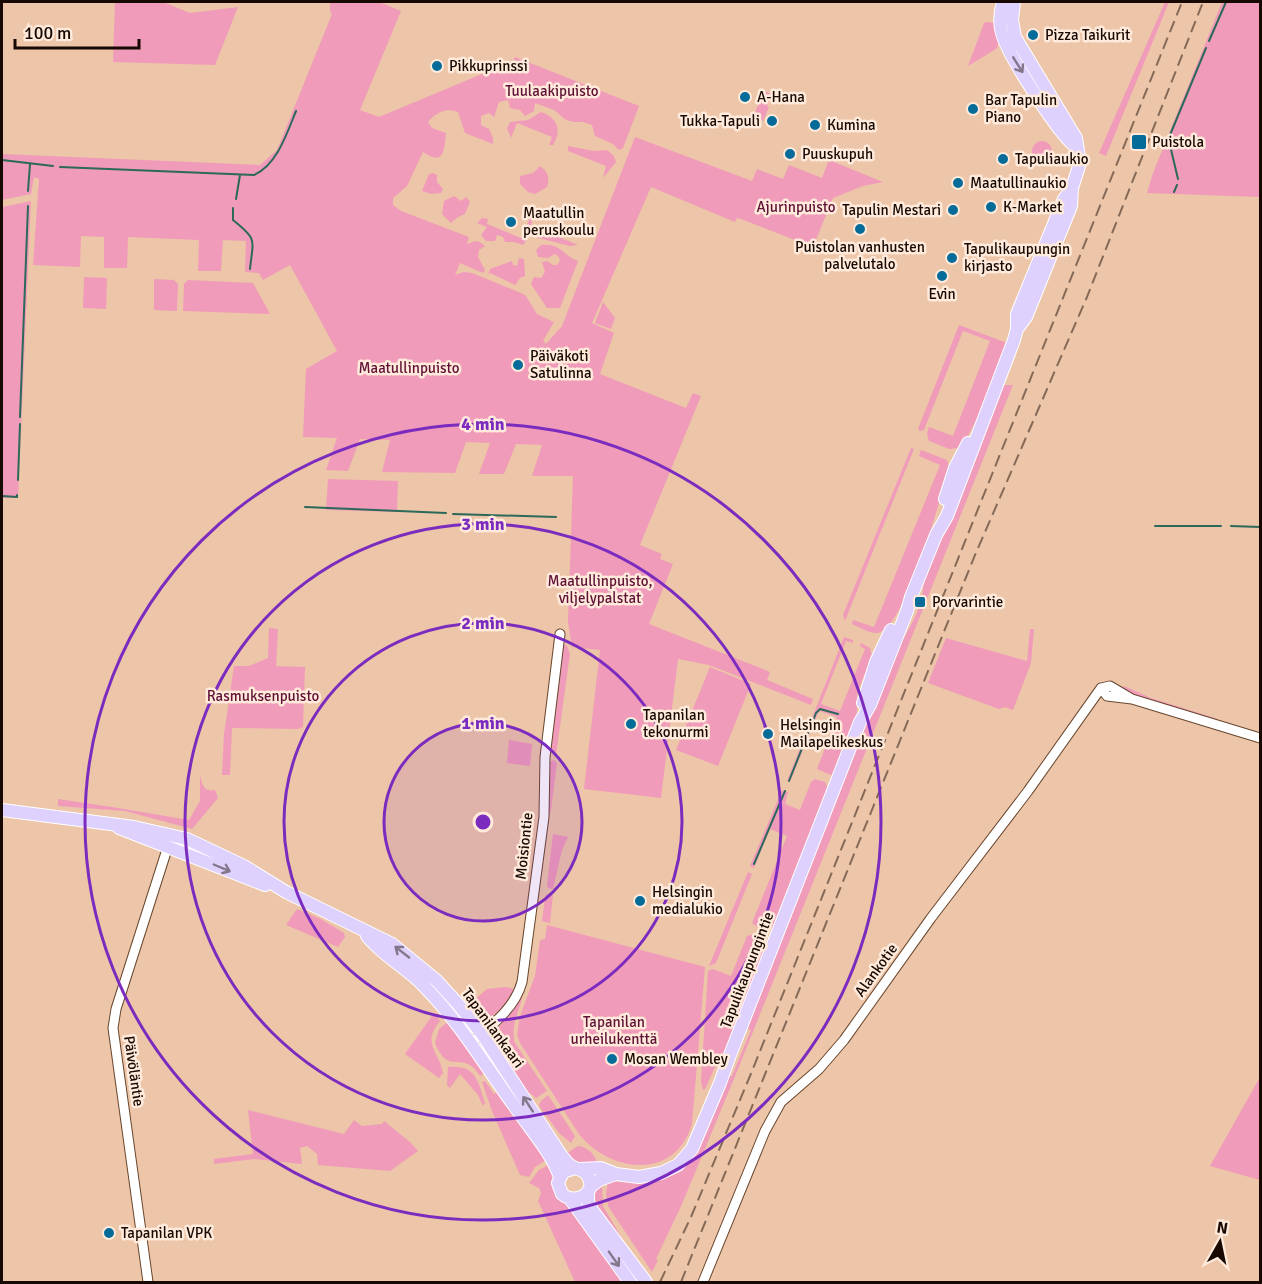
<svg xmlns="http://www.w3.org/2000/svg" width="1262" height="1284" font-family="Signika,sans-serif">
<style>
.green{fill:#f09bb9}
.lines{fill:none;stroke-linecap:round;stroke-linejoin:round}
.stream{stroke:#2d695a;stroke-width:2}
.minor-casing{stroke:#68462d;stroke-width:11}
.major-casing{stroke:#fff;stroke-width:14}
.minor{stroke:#fff;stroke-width:9}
.major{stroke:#ded1fd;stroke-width:12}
.rail{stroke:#856a58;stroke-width:2;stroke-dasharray:12 6;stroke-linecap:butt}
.oneway{stroke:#84778c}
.ring{fill:none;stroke:#7b2cbf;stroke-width:3}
.poi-dot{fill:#056b98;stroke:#ffeadb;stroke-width:2}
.labels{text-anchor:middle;stroke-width:5;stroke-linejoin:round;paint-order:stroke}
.poi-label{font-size:15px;fill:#170902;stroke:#ffeadb;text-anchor:start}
.park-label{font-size:15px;fill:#5f1136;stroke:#ffeadb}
.street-label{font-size:15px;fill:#170902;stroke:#ffeadb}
.centre{fill:#7b2cbf;stroke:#ffeadb;stroke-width:3}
.ring-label{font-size:18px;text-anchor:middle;font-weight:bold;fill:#7b2cbf;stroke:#ffeadb;stroke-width:5;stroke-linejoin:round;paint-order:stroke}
</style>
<rect width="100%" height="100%" fill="#edc5a8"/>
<!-- green -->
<path class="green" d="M115 2H163L190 13 238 7 215 65 113 62Z
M330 2H379L401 11 360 110 379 117 494 69 501 70 510 68 515 57 639 106 623 148 619 150 613 144 595 136 592 125 583 122H573L566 120 554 110 535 103 534 111 525 116 520 110 510 108 508 100 499 102 494 117 489 113 481 116V125L489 129 493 138V144L465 133 458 112C445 107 436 113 428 122L432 128 446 133C444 149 445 167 423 152L407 186 393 198V205L401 211 469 237 467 244C477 241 477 239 485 246L479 250 478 257 485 270 483 273 460 263 455 275 464 272 472 273 521 293 526 296 537 314 554 322 543 341 546 344 562 326 635 137 752 181 757 169 783 179 789 165 822 178 829 160 883 182 863 186 833 198 813 247 741 219 737 218 735 222 651 187 592 323 614 333 600 374 686 408 693 393 701 396 640 545 662 554 660 559 673 564 649 624 770 672 767 680 813 699 811 705 709 665 678 659 661 798 584 789 600 650 572 647 568 622 573 476H532L542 445 516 444 504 474H479L490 443 466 442 455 473 382 472 390 440 360 439 348 471 326 470 337 438 303 437 306 369 337 351 290 265 263 280 259 273 245 272 246 241 223 240 221 271H198L199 240 128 237 127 268H104V237L81 236 80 267 33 265 39 179 34 177 31 194 2 200V154L260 165 277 150 332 14 330 12Z
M1165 2H1169L1106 156 1099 153Z
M1222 2H1260V197L1147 193 1153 173Z
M987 22 996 23C999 33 1002 40 996 49L968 66 984 23Z
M764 91 774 95 773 98 770 97 767 106 769 107 763 121 753 117Z
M541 112C558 118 562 130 553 145H549L552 137 517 123 511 138 507 128 510 122 528 120Z
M1032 151a10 10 0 1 1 20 0a10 10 0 1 1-20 0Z
M568 146 594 151 607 150 614 156 616 162 603 178 606 166 568 151Z
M540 166C548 171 550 179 547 187L535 194 528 192 520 184V176L533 173Z
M433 173 437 175V182L443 189 441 193 431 194 422 191 429 174Z
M454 196 461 201 466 197 470 202 465 214 458 217 451 223 442 214 444 201Z
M31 201 18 498H2V207Z
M482 218 488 219 487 224 521 238 530 218 532 221 528 238 523 245 514 242H505L503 237 497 235 495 241H486L481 235 487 227 477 223Z
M537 228 578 245 570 246 538 238 535 234Z
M541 245C562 243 563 256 578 261L560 308H547L531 284 534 277 541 278 545 272 542 262 547 261 553 265H557L560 261 559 257 555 254 548 258 538 257 536 250Z
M519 258 524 259 525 276 520 278 515 285 490 273 488 275 490 269 512 261 513 265 517 266Z
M84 277 107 278 106 309 83 308Z
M154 279 174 280 178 284 177 311 154 310Z
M188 280 253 283 270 314 183 311 184 284Z
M603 302 615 318 611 329 595 323Z
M959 325 1007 343C995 374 980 423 959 448L949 449 929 441 927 434 929 427 953 436 990 341 963 331 924 430 920 431 918 429Z
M1002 385H1013L736 1074 682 1204 656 1259 658 1260 652 1272 608 1206 606 1194 608 1181 641 1183 657 1181 677 1171 728 1076H732L751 1030 748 1029 753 1008 897 644 900 639 904 638C913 621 925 602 923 582Z
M911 448 914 449 845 621 843 615Z
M921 450 947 460 949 467 947 474C940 501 905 627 878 633 870 634 859 627 852 624L853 620 874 627 940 465 919 456Z
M328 479 398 481 397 512 326 510Z
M269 628 278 629 276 666 305 667 303 727 298 729 232 728 230 775H222L224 734 234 666H249L268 658Z
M1030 629H1034L1031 663 1013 710 1005 707 999 709 928 683 946 638 1027 661Z
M844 637 853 640V643L846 641 821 704 840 711 865 649 860 646 861 643 870 648 872 657 857 693V718L836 774 831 775 817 769 837 717 820 711 818 713 792 777 790 781H787Z
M562 643 567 646 570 654 556 755 550 752Z
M710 667 751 684 718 766 676 750Z
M1124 686 1151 698 1218 719H1213L1143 698 1121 688Z
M509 740 532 744 530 766 507 763Z
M554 760 557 763 551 810 550 815H547L549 762Z
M200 776C203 786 204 792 215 790L218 798 192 829 125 811 58 806V799L112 807 189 820 200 801Z
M815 779 825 782 829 791 776 924 770 929 759 928 752 923 787 836 770 829 754 868 750 866 782 790 788 792 785 804 800 810 811 782Z
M553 834 568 837 562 850 553 889 548 888 547 885Z
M748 872 752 874 716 963 709 966Z
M547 894 553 895 550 923 542 921 545 897Z
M297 909 319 918 344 933 345 937 338 947 286 925Z
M547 925 705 967 692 1124C675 1181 610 1173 579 1134L520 1043 517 1035 520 1016 535 976 540 940 545 939Z
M754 934 763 939 766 950 719 1065H716L705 1089 703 1090 701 1081 708 971 713 969 731 976 747 936Z
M505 987 515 989C506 1003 497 1019 479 1019L466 1007 487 989Z
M522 992C525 1002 509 1022 515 1043L547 1091 536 1098 530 1093 527 1094 492 1040 493 1036Z
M434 1013 440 1021C421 1044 439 1051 443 1073L439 1078 405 1054Z
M449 1021 485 1073 480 1076C463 1048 449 1078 435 1043L439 1029Z
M448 1067C476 1064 478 1081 485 1103L483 1106 478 1095 460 1074 450 1088 447 1085Z
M1260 1077V1180L1210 1166Z
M485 1081 494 1094 497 1092 548 1159 535 1167 529 1177 520 1175 492 1111 482 1082Z
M548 1095 575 1136 571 1143 560 1134 539 1106 541 1101Z
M248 1110 344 1134 354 1120 362 1126 382 1124 384 1121 410 1142 418 1151 390 1171 318 1165 317 1154 307 1146 300 1148 302 1164 254 1159 214 1164V1159L253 1154Z
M578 1146C586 1146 596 1155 597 1163L578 1165 564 1155Z
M550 1164C556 1184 547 1192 569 1205L624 1282H575L538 1201 541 1193 539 1188 529 1183 539 1170Z
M602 1184 603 1206 620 1235 618 1237 597 1212 590 1193Z"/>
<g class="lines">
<!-- stream -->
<path class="stream" d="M1209 41 1226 2
M2 160 53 166
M60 167 254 175C277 165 287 133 296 111
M1178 179 1169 141 1170 135 1206 48
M28 191 30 164
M1174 192 1177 185
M236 199 240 175
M233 208V220C258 240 253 239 250 269
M20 417 28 206
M18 480 20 424
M2 496 17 497V495
M305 507 446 513
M453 514 556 517
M1155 526H1221
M1231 526 1260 527
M789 781 816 713 820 709 838 714
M754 864 785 791"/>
<!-- minor casing -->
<g class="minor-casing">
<path id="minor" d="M1101 688 1107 696 1132 699 1260 738
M1101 688 1110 686 1132 699
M472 1042C492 1025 515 1008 522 982L544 817 545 757 560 634
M148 1282 113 1028 116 1009 169 843
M703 1282 765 1131 781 1102 819 1069 844 1040 931 918 1028 791 1101 688"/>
</g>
<!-- major casing -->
<g class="major-casing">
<path id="major" d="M1003 2C1000 12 999 23 1002 33 1007 54 1058 133 1075 146
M1017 329 1026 317 1071 206 1072 188
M945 499 955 468 968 443
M863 703 876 662 891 630
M2 810 134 827 187 839 244 866 286 892 392 944 437 981 458 1004 482 1034 561 1155C565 1160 569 1166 575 1168 580 1170 584 1170 587 1175 599 1192 576 1206 562 1194L558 1183 563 1172 575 1168
M119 828 265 885
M367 936C382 955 405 967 422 984 462 1024 488 1071 521 1115 535 1135 551 1153 560 1177
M580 1169 601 1168 616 1174 639 1177 661 1173 678 1165 692 1149 720 1083 730 1055 860 722 870 705 907 611 911 597 936 535 947 516 1014 340 1017 329V314L1064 199 1072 188 1080 163 1076 138 1015 37 1012 20 1014 2
M590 1187 599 1180 616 1174
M588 1192V1202L592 1210 646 1282
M571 1200 630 1282"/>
</g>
<!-- minor -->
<use href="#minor" class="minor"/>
<!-- major -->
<use href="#major" class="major"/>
<!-- rail -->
<path class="rail" d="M660 1282 691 1217 750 1076 1182 2
M681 1282 975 555 1087 297 1203 2"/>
</g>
<!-- one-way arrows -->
<defs><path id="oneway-shaft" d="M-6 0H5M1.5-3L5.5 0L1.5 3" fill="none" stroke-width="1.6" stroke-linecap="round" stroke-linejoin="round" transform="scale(1.5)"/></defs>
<g class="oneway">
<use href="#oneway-shaft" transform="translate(1018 65) rotate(58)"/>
<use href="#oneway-shaft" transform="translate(222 868) rotate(23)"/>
<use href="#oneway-shaft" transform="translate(402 952) rotate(-142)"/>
<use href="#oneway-shaft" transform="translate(528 1104) rotate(-123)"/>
<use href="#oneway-shaft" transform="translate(614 1259) rotate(55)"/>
</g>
<!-- distance rings -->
<circle cx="483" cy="822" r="99" fill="#7b2cbf" fill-opacity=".12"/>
<g class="ring">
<circle cx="483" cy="822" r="99"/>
<circle cx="483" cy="822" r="199"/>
<circle cx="483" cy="822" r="298"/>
<circle cx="483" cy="822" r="398"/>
</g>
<!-- markers -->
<g class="poi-dot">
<circle cx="1033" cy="35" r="6"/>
<circle cx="437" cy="66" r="6"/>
<circle cx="745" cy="97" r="6"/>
<circle cx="973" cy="109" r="6"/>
<circle cx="772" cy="121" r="6"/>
<circle cx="815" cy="125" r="6"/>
<rect x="1131" y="134" width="16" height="16" rx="3"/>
<circle cx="790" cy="154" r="6"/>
<circle cx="1003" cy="159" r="6"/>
<circle cx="958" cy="183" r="6"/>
<circle cx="991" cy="207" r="6"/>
<circle cx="953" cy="210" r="6"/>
<circle cx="511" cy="222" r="6"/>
<circle cx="860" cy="229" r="6"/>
<circle cx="952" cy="258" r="6"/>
<circle cx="942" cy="276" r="6"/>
<circle cx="518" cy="365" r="6"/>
<rect x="914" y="596" width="12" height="12" rx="3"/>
<circle cx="631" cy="724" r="6"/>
<circle cx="768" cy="734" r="6"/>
<circle cx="640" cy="901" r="6"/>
<circle cx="612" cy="1059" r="6"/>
<circle cx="109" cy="1233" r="6"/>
</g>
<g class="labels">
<!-- poi labels -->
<g class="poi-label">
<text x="1045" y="40">Pizza Taikurit</text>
<text x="449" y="71">Pikkuprinssi</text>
<text x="757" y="102">A-Hana</text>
<text x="985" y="105">Bar Tapulin<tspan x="985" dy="17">Piano</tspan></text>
<text x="760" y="126" text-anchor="end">Tukka-Tapuli</text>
<text x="827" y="130">Kumina</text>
<text x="1152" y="147">Puistola</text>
<text x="802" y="159">Puuskupuh</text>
<text x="1015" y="164">Tapuliaukio</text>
<text x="970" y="188">Maatullinaukio</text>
<text x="1003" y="212">K-Market</text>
<text x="941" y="215" text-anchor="end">Tapulin Mestari</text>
<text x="523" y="218">Maatullin<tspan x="523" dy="17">peruskoulu</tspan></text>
<text x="860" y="252" text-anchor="middle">Puistolan vanhusten<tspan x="860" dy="17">palvelutalo</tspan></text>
<text x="964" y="254">Tapulikaupungin<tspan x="964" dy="17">kirjasto</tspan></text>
<text x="942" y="299" text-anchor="middle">Evin</text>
<text x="530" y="361">Päiväkoti<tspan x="530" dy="17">Satulinna</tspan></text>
<text x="932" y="607">Porvarintie</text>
<text x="643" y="720">Tapanilan<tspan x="643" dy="17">tekonurmi</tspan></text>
<text x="780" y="730">Helsingin<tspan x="780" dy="17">Mailapelikeskus</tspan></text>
<text x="652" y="897">Helsingin<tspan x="652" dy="17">medialukio</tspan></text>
<text x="624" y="1064">Mosan Wembley</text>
<text x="121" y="1238">Tapanilan VPK</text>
</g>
<!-- park labels -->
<g class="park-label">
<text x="552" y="96">Tuulaakipuisto</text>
<text x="796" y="212">Ajurinpuisto</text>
<text x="409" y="373">Maatullinpuisto</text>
<text x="600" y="586">Maatullinpuisto,<tspan x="600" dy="17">viljelypalstat</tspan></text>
<text x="263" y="701">Rasmuksenpuisto</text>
<text x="614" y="1027">Tapanilan<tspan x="614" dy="17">urheilukenttä</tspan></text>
</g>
<!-- street labels -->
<g class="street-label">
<text transform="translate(524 846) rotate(-84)" y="5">Moisiontie</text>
<text transform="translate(747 970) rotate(-69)" y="5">Tapulikaupungintie</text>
<text transform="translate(876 970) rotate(-54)" y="5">Alankotie</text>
<text transform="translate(493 1028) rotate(54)" y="5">Tapanilankaari</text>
<text transform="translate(134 1071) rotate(82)" y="5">Päivöläntie</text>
</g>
</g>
<circle cx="483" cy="822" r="9" class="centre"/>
<g class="ring-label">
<text x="483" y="430">4 min</text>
<text x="483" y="530">3 min</text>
<text x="483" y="629">2 min</text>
<text x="483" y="729">1 min</text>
</g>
<!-- border -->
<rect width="1262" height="1284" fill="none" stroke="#170902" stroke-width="6"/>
<!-- north arrow -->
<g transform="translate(1220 1242) rotate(9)" stroke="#ffeadb" stroke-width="4.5" paint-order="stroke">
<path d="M0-4.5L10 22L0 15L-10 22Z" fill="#170902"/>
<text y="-9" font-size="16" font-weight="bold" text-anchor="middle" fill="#170902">N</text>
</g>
<!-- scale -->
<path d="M15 39v9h124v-9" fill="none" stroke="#170902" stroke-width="3"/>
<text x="24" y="39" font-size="18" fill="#170902" stroke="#ffeadb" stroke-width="4.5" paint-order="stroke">100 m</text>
</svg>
